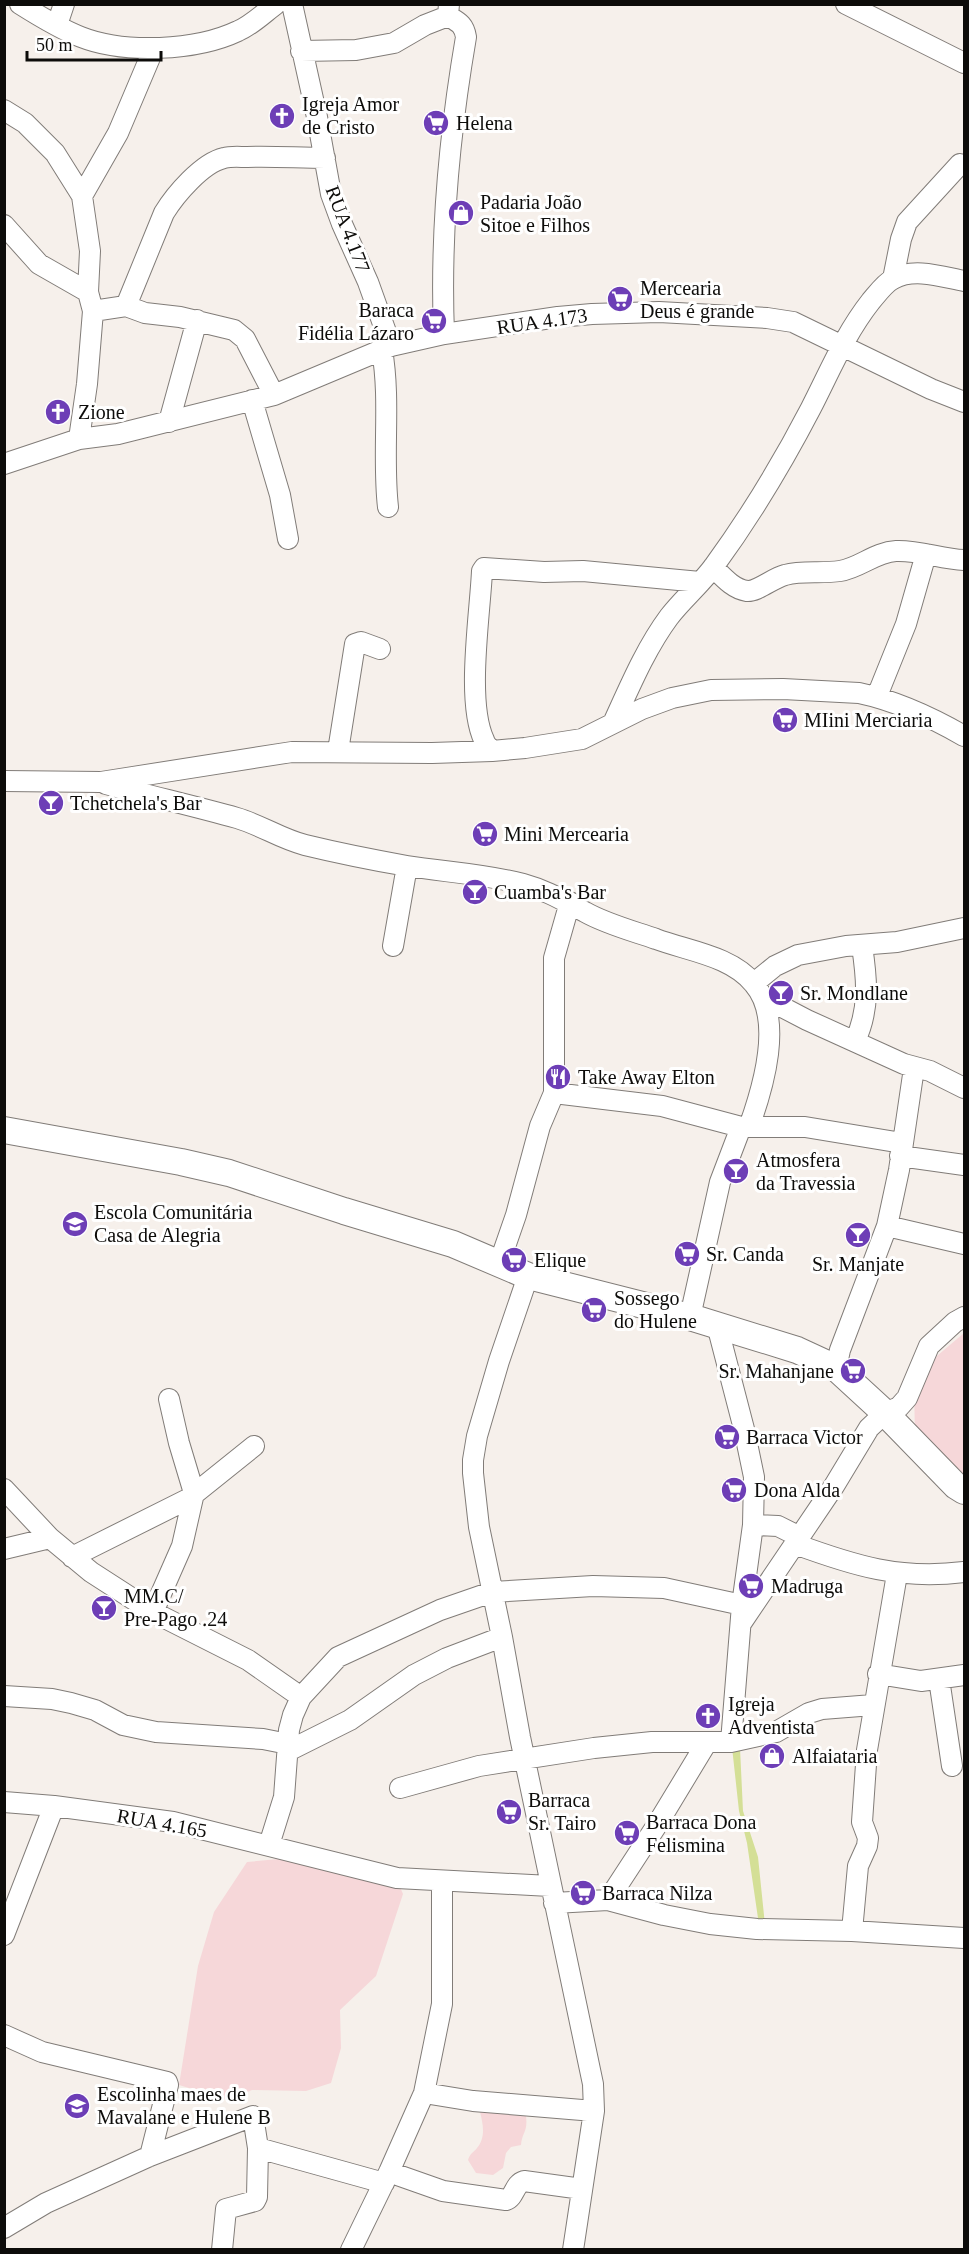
<svg xmlns="http://www.w3.org/2000/svg" width="969" height="2254" font-family="'Times New Roman',serif">
<style>
.green{fill:#f6d7d9}
.water{fill:#d4df96}
.lines{fill:none;stroke-linecap:round;stroke-linejoin:round}
.minor-casing{stroke:#817c78;stroke-width:22}
.tertiary-casing{stroke:#817c78;stroke-width:28}
.minor{stroke:#fff;stroke-width:20}
.tertiary{stroke:#fff;stroke-width:26}
.labels{text-anchor:middle;stroke-width:6;stroke-linejoin:round;paint-order:stroke}
.poi-label{font-size:20px;fill:#0d0c0a;stroke:#fff;text-anchor:start}
.street-label{font-size:20px;fill:#0d0c0a;stroke:#fff}
</style>
<rect width="100%" height="100%" fill="#f6f0eb"/>
<!-- green -->
<path class="green" d="M964 1333V1493L915 1440 914 1383 931 1361Z
M289 1858 339 1874 397 1880 403 1894 376 1976 340 2010 341 2048 331 2083 306 2091 252 2090 228 2100 179 2085 198 1966 214 1912 247 1862Z
M480 2112 526 2116C528 2132 522 2132 521 2145L511 2147 506 2153 503 2168 493 2175 476 2173 468 2160C470 2153 473 2153 477 2148 486 2137 483 2124 480 2112Z"/>
<!-- water -->
<path class="water" d="M829 1716 740 1748 743 1811 758 1857 765 1925H759L747 1843 739 1811 732 1747Z"/>
<g class="lines">
<!-- minor casing -->
<g class="minor-casing">
<path id="minor" d="M20 4C39 16 60 29 81 37 124 54 196 51 238 31 252 25 264 13 276 4
M292 4 317 117 331 194 342 224 368 282 391 346
M846 4 964 63
M57 25 64 4
M301 51 356 50 394 43 425 25 448 16
M4 110 25 123 55 153 82 196 90 251 88 292 93 311 87 384 79 439
M82 196 118 133 154 48
M4 225 39 264 88 292
M893 279 901 239 907 222 960 164
M126 306 145 313 180 317 234 330 245 339 274 395
M93 311 126 306 164 213C175 195 202 163 224 158 231 156 240 157 247 157 273 156 299 158 325 158
M444 334C440 234 449 136 466 37 464 24 458 22 448 16L449 4
M382 350C391 402 382 455 388 507
M252 400 280 495 288 539
M169 422 197 320
M4 464 79 439 118 434 274 395 391 346 444 334 558 317 592 314 659 312 767 318 793 322 931 389 964 402
M713 567C723 577 733 589 747 591 757 592 773 578 785 575 803 570 821 574 840 571 860 568 875 552 896 551 919 550 941 559 964 560
M877 696 906 624 926 554
M614 721C630 686 646 648 669 617 683 599 701 584 714 566 749 518 784 460 811 408 830 371 845 334 871 301 877 294 885 283 893 279 914 267 943 277 964 281
M338 751 355 644 361 642 380 649
M492 751C489 748 485 744 484 740 466 702 480 615 482 571L484 568 544 572 583 571 700 582
M4 781 101 782 292 752 432 753 492 751 525 748 582 739 642 709 672 698 711 690 783 689 859 693C897 701 931 717 964 736
M106 784C150 796 194 806 237 818 261 825 281 839 305 845 338 853 373 860 407 866 445 872 485 874 523 884 548 891 562 900 585 912 606 924 633 931 656 939 688 951 732 956 754 984 784 1019 763 1088 749 1127
M393 946 407 866
M754 983 775 966 798 955 846 946 897 942 964 928
M763 997 807 1020 904 1064 930 1071 964 1088
M855 1041C870 1009 867 979 862 946
M554 1093 662 1106 741 1127H805L902 1143
M900 1156 964 1165
M887 1226 964 1244
M499 1264 516 1215 540 1126 554 1093V958L570 902
M528 1276 499 1361 477 1436 473 1460V1473L479 1527 502 1637 520 1737 593 2084 594 2111 573 2250
M690 1317 720 1182 741 1127
M717 1325 744 1429 754 1477 753 1525 742 1605 731 1742
M836 1368 840 1350 887 1226 899 1170 914 1068
M4 1489 50 1538 91 1572 153 1612 248 1660 301 1697
M753 1525 778 1526 800 1537
M795 1544C855 1566 900 1580 964 1572
M4 1549 50 1538
M72 1557 188 1499 254 1446
M153 1612 182 1546 194 1493 179 1443 169 1399
M742 1622 834 1486 869 1428 885 1413 899 1407 907 1398 929 1346 955 1322 964 1317
M878 1674 921 1681 964 1675
M939 1679 952 1766
M4 1696 52 1699 71 1703 95 1710 123 1725 156 1732 263 1739 288 1744
M288 1751 350 1720 414 1675 447 1658 502 1637
M400 1788 479 1766 594 1748 652 1742H731L776 1732 809 1713 822 1709 873 1705
M4 1802 54 1806 173 1822 397 1878 550 1886
M269 1845 284 1797 289 1730 293 1715 301 1697 338 1657 440 1610 492 1592 593 1586 664 1588 742 1605
M608 1900 664 1915 710 1924 757 1929 852 1931 964 1938
M554 1903 608 1900 655 1828 707 1742
M852 1931 858 1866 867 1846 868 1838 862 1822 867 1750 897 1574
M4 1935 54 1806
M4 2035 42 2052 167 2082 168 2085 150 2156
M424 2093 473 2101 594 2111
M258 2148 384 2183
M389 2172 443 2191 506 2200C515 2197 514 2184 524 2181L582 2189
M4 2228 46 2203 150 2156 253 2116 258 2148 257 2197 255 2201 226 2209 222 2250
M351 2250 389 2172 424 2093 442 2004V1881"/>
</g>
<!-- tertiary casing -->
<g class="tertiary-casing">
<path id="tertiary" d="M4 1130 181 1162 229 1173 344 1211 453 1244 528 1276 690 1317 797 1350 836 1368 885 1413 956 1486 964 1491"/>
</g>
<!-- minor -->
<use href="#minor" class="minor"/>
<!-- tertiary -->
<use href="#tertiary" class="tertiary"/>
</g>
<!-- icons -->
<defs>
<g id="church-disc" transform="scale(1.35)"><circle r="9.5" fill="#6d3eb6" stroke="#fff"/><path d="M-1.2-6h2.4v3.5h3.3v2.4h-3.3V6h-2.4V-.1h-3.3v-2.4h3.3Z" fill="#fff"/></g>
<g id="supermarket-disc" transform="scale(1.35)"><circle r="9.5" fill="#6d3eb6" stroke="#fff"/><path d="M-6-5.5h2.5l.6 2H6L4.5 2H-2.5L-4.4-4H-6ZM-1.5 3.2a1.3 1.3 0 1 0 .1 0ZM3 3.2a1.3 1.3 0 1 0 .1 0Z" fill="#fff"/></g>
<g id="shop-disc" transform="scale(1.35)"><circle r="9.5" fill="#6d3eb6" stroke="#fff"/><path d="M-5-2.5h2.3a2.7 3.5 0 0 1 5.4 0H5L5.5 6h-11ZM-1.5-2.5h3a1.5 2.3 0 0 0-3 0Z" fill="#fff"/></g>
<g id="bar-disc" transform="scale(1.35)"><circle r="9.5" fill="#6d3eb6" stroke="#fff"/><path d="M-6-5H6L.8 .8V4.5H3.5V6h-7V4.5H-.8V.8Z" fill="#fff"/></g>
<g id="restaurant-disc" transform="scale(1.35)"><circle r="9.5" fill="#6d3eb6" stroke="#fff"/><path d="M-5-6h1v4h1v-4h1v4h1v-4h1v5L-1.5 .5V6h-2V.5L-5-1ZM5-6V6H3V1.5H1.5Q1.5-4 5-6Z" fill="#fff"/></g>
<g id="school-disc" transform="scale(1.35)"><circle r="9.5" fill="#6d3eb6" stroke="#fff"/><path d="M0-5L7-2L0 1L-7-2ZM-4 1L0 2.5L4 1V4Q0 6-4 4Z" fill="#fff"/></g>
</defs>
<g fill-rule="evenodd">
<use href="#church-disc" x="282" y="116"/>
<use href="#supermarket-disc" x="436" y="123"/>
<use href="#shop-disc" x="461" y="213"/>
<use href="#supermarket-disc" x="620" y="299"/>
<use href="#supermarket-disc" x="434" y="321"/>
<use href="#church-disc" x="58" y="412"/>
<use href="#supermarket-disc" x="785" y="720"/>
<use href="#bar-disc" x="51" y="803"/>
<use href="#supermarket-disc" x="485" y="834"/>
<use href="#bar-disc" x="475" y="892"/>
<use href="#bar-disc" x="781" y="993"/>
<use href="#restaurant-disc" x="558" y="1077"/>
<use href="#bar-disc" x="736" y="1171"/>
<use href="#school-disc" x="75" y="1224"/>
<use href="#bar-disc" x="858" y="1235"/>
<use href="#supermarket-disc" x="687" y="1254"/>
<use href="#supermarket-disc" x="514" y="1260"/>
<use href="#supermarket-disc" x="594" y="1310"/>
<use href="#supermarket-disc" x="853" y="1371"/>
<use href="#supermarket-disc" x="727" y="1437"/>
<use href="#supermarket-disc" x="734" y="1490"/>
<use href="#supermarket-disc" x="751" y="1586"/>
<use href="#bar-disc" x="104" y="1608"/>
<use href="#church-disc" x="708" y="1716"/>
<use href="#shop-disc" x="772" y="1756"/>
<use href="#supermarket-disc" x="509" y="1812"/>
<use href="#supermarket-disc" x="627" y="1833"/>
<use href="#supermarket-disc" x="583" y="1893"/>
<use href="#school-disc" x="77" y="2106"/>
</g>
<g class="labels">
<!-- poi labels -->
<g class="poi-label">
<text x="302" y="111">Igreja Amor<tspan x="302" dy="23">de Cristo</tspan></text>
<text x="456" y="130">Helena</text>
<text x="480" y="209">Padaria João<tspan x="480" dy="23">Sitoe e Filhos</tspan></text>
<text x="640" y="295">Mercearia<tspan x="640" dy="23">Deus é grande</tspan></text>
<text x="414" y="317" text-anchor="end">Baraca<tspan x="414" dy="23">Fidélia Lázaro</tspan></text>
<text x="78" y="419">Zione</text>
<text x="804" y="727">MIini Merciaria</text>
<text x="70" y="810">Tchetchela's Bar</text>
<text x="504" y="841">Mini Mercearia</text>
<text x="494" y="899">Cuamba's Bar</text>
<text x="800" y="1000">Sr. Mondlane</text>
<text x="578" y="1084">Take Away Elton</text>
<text x="756" y="1167">Atmosfera<tspan x="756" dy="23">da Travessia</tspan></text>
<text x="94" y="1219">Escola Comunitária<tspan x="94" dy="23">Casa de Alegria</tspan></text>
<text x="706" y="1261">Sr. Canda</text>
<text x="534" y="1267">Elique</text>
<text x="858" y="1271" text-anchor="middle">Sr. Manjate</text>
<text x="614" y="1305">Sossego<tspan x="614" dy="23">do Hulene</tspan></text>
<text x="834" y="1378" text-anchor="end">Sr. Mahanjane</text>
<text x="746" y="1444">Barraca Victor</text>
<text x="754" y="1497">Dona Alda</text>
<text x="771" y="1593">Madruga</text>
<text x="124" y="1603">MM.C/<tspan x="124" dy="23">Pre-Pago .24</tspan></text>
<text x="728" y="1711">Igreja<tspan x="728" dy="23">Adventista</tspan></text>
<text x="792" y="1763">Alfaiataria</text>
<text x="528" y="1807">Barraca<tspan x="528" dy="23">Sr. Tairo</tspan></text>
<text x="646" y="1829">Barraca Dona<tspan x="646" dy="23">Felismina</tspan></text>
<text x="602" y="1900">Barraca Nilza</text>
<text x="97" y="2101">Escolinha maes de<tspan x="97" dy="23">Mavalane e Hulene B</tspan></text>
</g>
<!-- street labels -->
<g class="street-label">
<text transform="translate(348 229) rotate(69)" y="7">RUA 4.177</text>
<text transform="translate(542 321) rotate(-8)" y="7">RUA 4.173</text>
<text transform="translate(162 1823) rotate(10)" y="7">RUA 4.165</text>
</g>
</g>
<!-- border -->
<rect width="969" height="2254" fill="none" stroke="#0d0c0a" stroke-width="12"/>
<!-- scale -->
<path d="M27 51v9h134v-9" fill="none" stroke="#0d0c0a" stroke-width="3"/>
<text x="36" y="51" font-size="18" fill="#0d0c0a" stroke="#ffffff" stroke-width="4.5" paint-order="stroke">50 m</text>
</svg>
